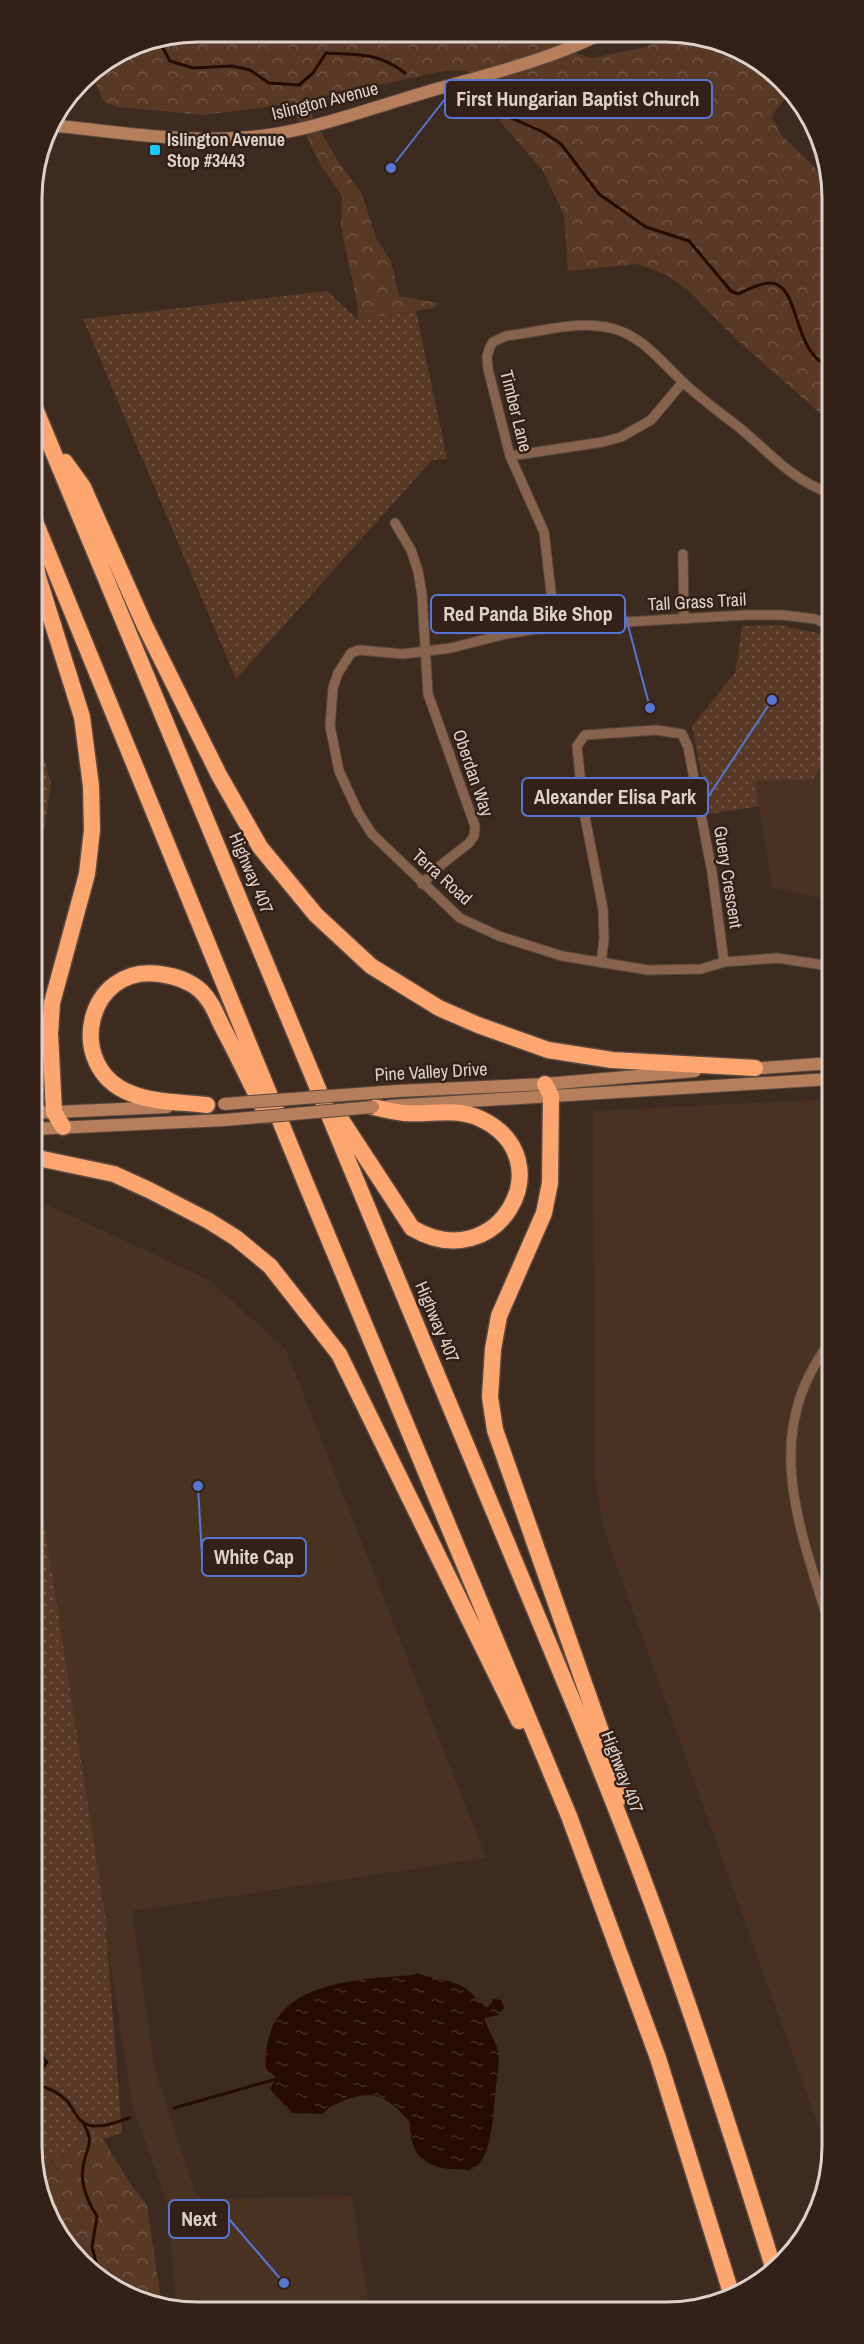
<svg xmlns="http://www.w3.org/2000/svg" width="864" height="2344" font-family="'Archivo Narrow',sans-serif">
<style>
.built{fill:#4a3223}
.grass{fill:url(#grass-dots)}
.forest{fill:url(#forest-crowns)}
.water{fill:url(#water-ripples)}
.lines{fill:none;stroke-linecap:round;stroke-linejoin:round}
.stream{stroke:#260c00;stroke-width:3}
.street-casing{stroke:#5a493f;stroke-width:11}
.secondary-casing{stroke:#5a493f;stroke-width:14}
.highway-casing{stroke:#5a493f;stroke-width:19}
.street{stroke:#87634d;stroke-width:9}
.secondary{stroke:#b77e5b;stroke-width:12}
.highway{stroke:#fea66f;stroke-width:16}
.secondary-bridge-casing{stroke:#5a493f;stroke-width:14;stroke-linecap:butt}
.secondary-bridge{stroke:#b77e5b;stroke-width:12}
.poi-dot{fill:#18cafc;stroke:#332117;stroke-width:2}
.labels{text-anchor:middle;stroke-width:5;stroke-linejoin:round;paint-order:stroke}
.street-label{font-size:18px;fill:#ddd1ca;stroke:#332117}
.poi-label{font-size:18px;font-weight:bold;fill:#ddd1ca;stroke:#332117;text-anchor:start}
.rim{fill:none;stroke:#ddd1ca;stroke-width:3}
.leader{fill:none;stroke:#5775d4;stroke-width:2}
.callout-dot{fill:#5775d4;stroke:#332117;stroke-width:2}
.callout{fill:#332117;stroke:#5775d4;stroke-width:2}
.callout-label{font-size:20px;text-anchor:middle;font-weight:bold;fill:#ddd1ca}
</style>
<defs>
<pattern id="grass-dots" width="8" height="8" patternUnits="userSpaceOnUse" patternTransform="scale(1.5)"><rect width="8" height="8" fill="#573926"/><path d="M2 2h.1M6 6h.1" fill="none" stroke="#6f5544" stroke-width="1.8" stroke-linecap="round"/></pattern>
<pattern id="forest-crowns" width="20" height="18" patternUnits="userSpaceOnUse" patternTransform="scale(1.5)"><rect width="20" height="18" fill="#573926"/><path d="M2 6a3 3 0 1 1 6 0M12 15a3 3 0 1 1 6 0" fill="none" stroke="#6f5544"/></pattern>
<pattern id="water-ripples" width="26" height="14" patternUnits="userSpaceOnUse" patternTransform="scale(1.5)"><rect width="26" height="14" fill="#260c00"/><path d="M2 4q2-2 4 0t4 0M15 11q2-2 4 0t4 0" fill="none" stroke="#452e24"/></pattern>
</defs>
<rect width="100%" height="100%" fill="#3d2b20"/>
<!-- built -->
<path class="built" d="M830 751V900L772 888 755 781 812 780Z
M831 1099 832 2157 831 2161 604 1530 595 1475 593 1111Z
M33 1204 50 1206 211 1281 286 1350 486 1858 132 1911 155 2070 195 2192 202 2199 352 2196 369 2309H176L168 2206 132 2104 34 1458Z"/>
<!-- grass -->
<path class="grass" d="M327 291 358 320 416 311 447 459 432 460 236 679 83 319Z
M780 625 830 636V751L812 780 755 781 759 806 709 814 692 726 735 673 742 626Z
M33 715 51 784 33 905Z
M34 1458 105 1915 122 2133 103 2139 93 2137 52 2160 37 2183 35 2179Z"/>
<!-- forest -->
<path class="forest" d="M198 32 562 34 561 50 593 58 645 47 675 35H699L783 80 790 93 774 112 772 118 782 136 829 181 830 417 822 415 736 339 689 291 667 275 637 264 568 271 564 215 543 171 500 121 502 101 499 92 484 75 465 71H444L304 101 337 160 362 194 376 238 391 261 399 296 439 303 433 308 358 320 357 303 341 227 342 196 322 167 290 104 203 115 118 107 103 101 91 71 135 44Z
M93 2137 103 2139 131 2185 147 2205 162 2307 81 2264 37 2183C53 2158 64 2146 93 2137Z"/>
<!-- water -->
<path class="water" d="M417 1973C440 1982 465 1978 478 2002H481L485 2007H488L494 1999 501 2000 504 2008 499 2015 484 2018C487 2029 496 2040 498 2052 500 2061 498 2070 497 2079 493 2103 495 2157 472 2170 436 2170 409 2166 410 2122 388 2098 376 2088 343 2101 335 2105 328 2106 323 2114L292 2113 270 2089 276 2077 266 2069C260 1982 349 1980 413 1975Z"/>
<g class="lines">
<!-- stream -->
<path class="stream" d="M158 39 170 61 193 68 232 66 250 70 269 83 299 85 313 73 326 53C360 55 377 52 405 73
M473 101 543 132 561 144 599 194 646 227 689 241 731 291 738 294C747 290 760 283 770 283 801 283 791 353 830 367
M35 2054 40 2055 47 2062 35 2078
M35 2084C46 2087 60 2093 68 2102 76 2112 78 2126 96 2126 106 2127 119 2121 129 2118
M174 2108 276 2079
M83 2122C96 2147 86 2144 83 2167 80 2183 88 2203 97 2216L92 2247 97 2266 96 2272
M692 2309 699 2304"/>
<!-- street casing -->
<g class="street-casing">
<path id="street" d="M510 456 603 442 621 437 651 420 683 382
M395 523 411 550 418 571 422 595 428 694 475 826 474 836 469 843 441 865 422 884
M683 554 684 619
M830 625 815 619 782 615H746L555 626 506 634 451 648 403 654 359 650 351 653 338 673 333 688 330 726 339 771 358 812 372 834 460 918 499 936 562 956 648 970 701 969 724 962 777 958 830 966
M555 626 544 532 510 456 488 369 487 356 490 347 493 342 506 336C541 332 576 320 611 328 643 336 661 362 684 383 701 399 722 414 741 429 770 453 793 481 830 493
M601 963 604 939 603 909 583 807 577 746 585 735 656 730 682 734 688 747 712 872 724 962
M831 1341C758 1433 801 1531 831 1630"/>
</g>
<!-- secondary casing -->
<g class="secondary-casing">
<path id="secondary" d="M48 125C112 131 175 142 239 138 301 135 361 111 420 94 480 76 544 62 601 34
M748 1069 831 1063
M397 1091 545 1084 695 1071
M389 1106 831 1079
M33 1113 167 1107
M33 1129 225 1120"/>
</g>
<!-- highway casing -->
<g class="highway-casing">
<path id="highway" d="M32 401 576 1709C600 1768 624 1827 646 1887 693 2013 734 2141 774 2270
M65 462 83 487 145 626 219 775 260 847 316 915 371 966 439 1008 478 1025 548 1050 612 1060 755 1068
M32 514 306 1184 569 1816 658 2058 732 2296
M32 539 38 577 82 717 91 786 92 830 87 874 52 1003 50 1034 54 1112 63 1127
M545 1084 551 1096 550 1183 544 1213 499 1316 493 1349 490 1397 495 1430 605 1743 621 1797
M207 1105C182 1102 154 1103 130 1093 64 1067 86 963 160 974 175 976 189 980 201 991 213 1003 216 1015 224 1030 239 1058 252 1087 267 1115
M340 1118 412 1228C498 1279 565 1159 481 1119 456 1107 430 1115 404 1113 393 1112 383 1109 373 1107
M33 1157 114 1174 149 1190 209 1221 236 1238 270 1266 339 1354 519 1721"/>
</g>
<!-- street -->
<use href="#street" class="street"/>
<!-- secondary -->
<use href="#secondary" class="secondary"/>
<!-- highway -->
<use href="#highway" class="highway"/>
<!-- secondary-bridge casing -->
<g class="secondary-bridge-casing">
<path id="secondary-bridge" d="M224 1104 397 1091
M225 1120 373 1107"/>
</g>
<!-- secondary-bridge -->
<use href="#secondary-bridge" class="secondary-bridge"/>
</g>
<!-- markers -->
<rect class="poi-dot" x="149" y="144" width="12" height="12" rx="3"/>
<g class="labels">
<!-- street labels -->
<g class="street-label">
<text transform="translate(325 101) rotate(-14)" y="6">Islington Avenue</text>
<text transform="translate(516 411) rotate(76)" y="6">Timber Lane</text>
<text transform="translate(697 602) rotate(-3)" y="6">Tall Grass Trail</text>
<text transform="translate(473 773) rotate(71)" y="6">Oberdan Way</text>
<text transform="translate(251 873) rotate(67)" y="6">Highway 407</text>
<text transform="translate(442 877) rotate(42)" y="6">Terra Road</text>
<text transform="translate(728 877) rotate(81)" y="6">Guery Crescent</text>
<text transform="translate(431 1072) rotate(-3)" y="6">Pine Valley Drive</text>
<text transform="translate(437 1322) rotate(67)" y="6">Highway 407</text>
<text transform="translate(622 1772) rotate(69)" y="6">Highway 407</text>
</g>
<!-- poi labels -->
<g class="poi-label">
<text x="167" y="146">Islington Avenue<tspan x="167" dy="21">Stop #3443</tspan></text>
</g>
</g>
<!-- crop -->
<path d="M0 0H864V2344H0ZM198 42H666A156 156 0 0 1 822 198V2146A156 156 0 0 1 666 2302H198A156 156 0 0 1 42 2146V198A156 156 0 0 1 198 42Z" fill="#332117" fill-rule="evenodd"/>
<path class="rim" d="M198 42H666A156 156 0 0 1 822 198V2146A156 156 0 0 1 666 2302H198A156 156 0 0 1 42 2146V198A156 156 0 0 1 198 42Z"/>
<!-- callouts -->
<path class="leader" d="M391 168L445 99M650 708L625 614M772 700L708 797M198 1486L202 1557M284 2283L229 2219"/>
<g class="callout-dot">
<circle cx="391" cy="168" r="6"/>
<circle cx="650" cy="708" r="6"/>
<circle cx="772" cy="700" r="6"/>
<circle cx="198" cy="1486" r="6"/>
<circle cx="284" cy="2283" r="6"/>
</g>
<g class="callout">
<rect x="445" y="80" width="267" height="38" rx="6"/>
<rect x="431" y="595" width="194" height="38" rx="6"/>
<rect x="522" y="778" width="186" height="38" rx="6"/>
<rect x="202" y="1538" width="104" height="38" rx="6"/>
<rect x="169" y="2200" width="60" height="38" rx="6"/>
</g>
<g class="callout-label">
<text x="578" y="106">First Hungarian Baptist Church</text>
<text x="528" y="621">Red Panda Bike Shop</text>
<text x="615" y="804">Alexander Elisa Park</text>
<text x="254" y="1564">White Cap</text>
<text x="199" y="2226">Next</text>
</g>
</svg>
